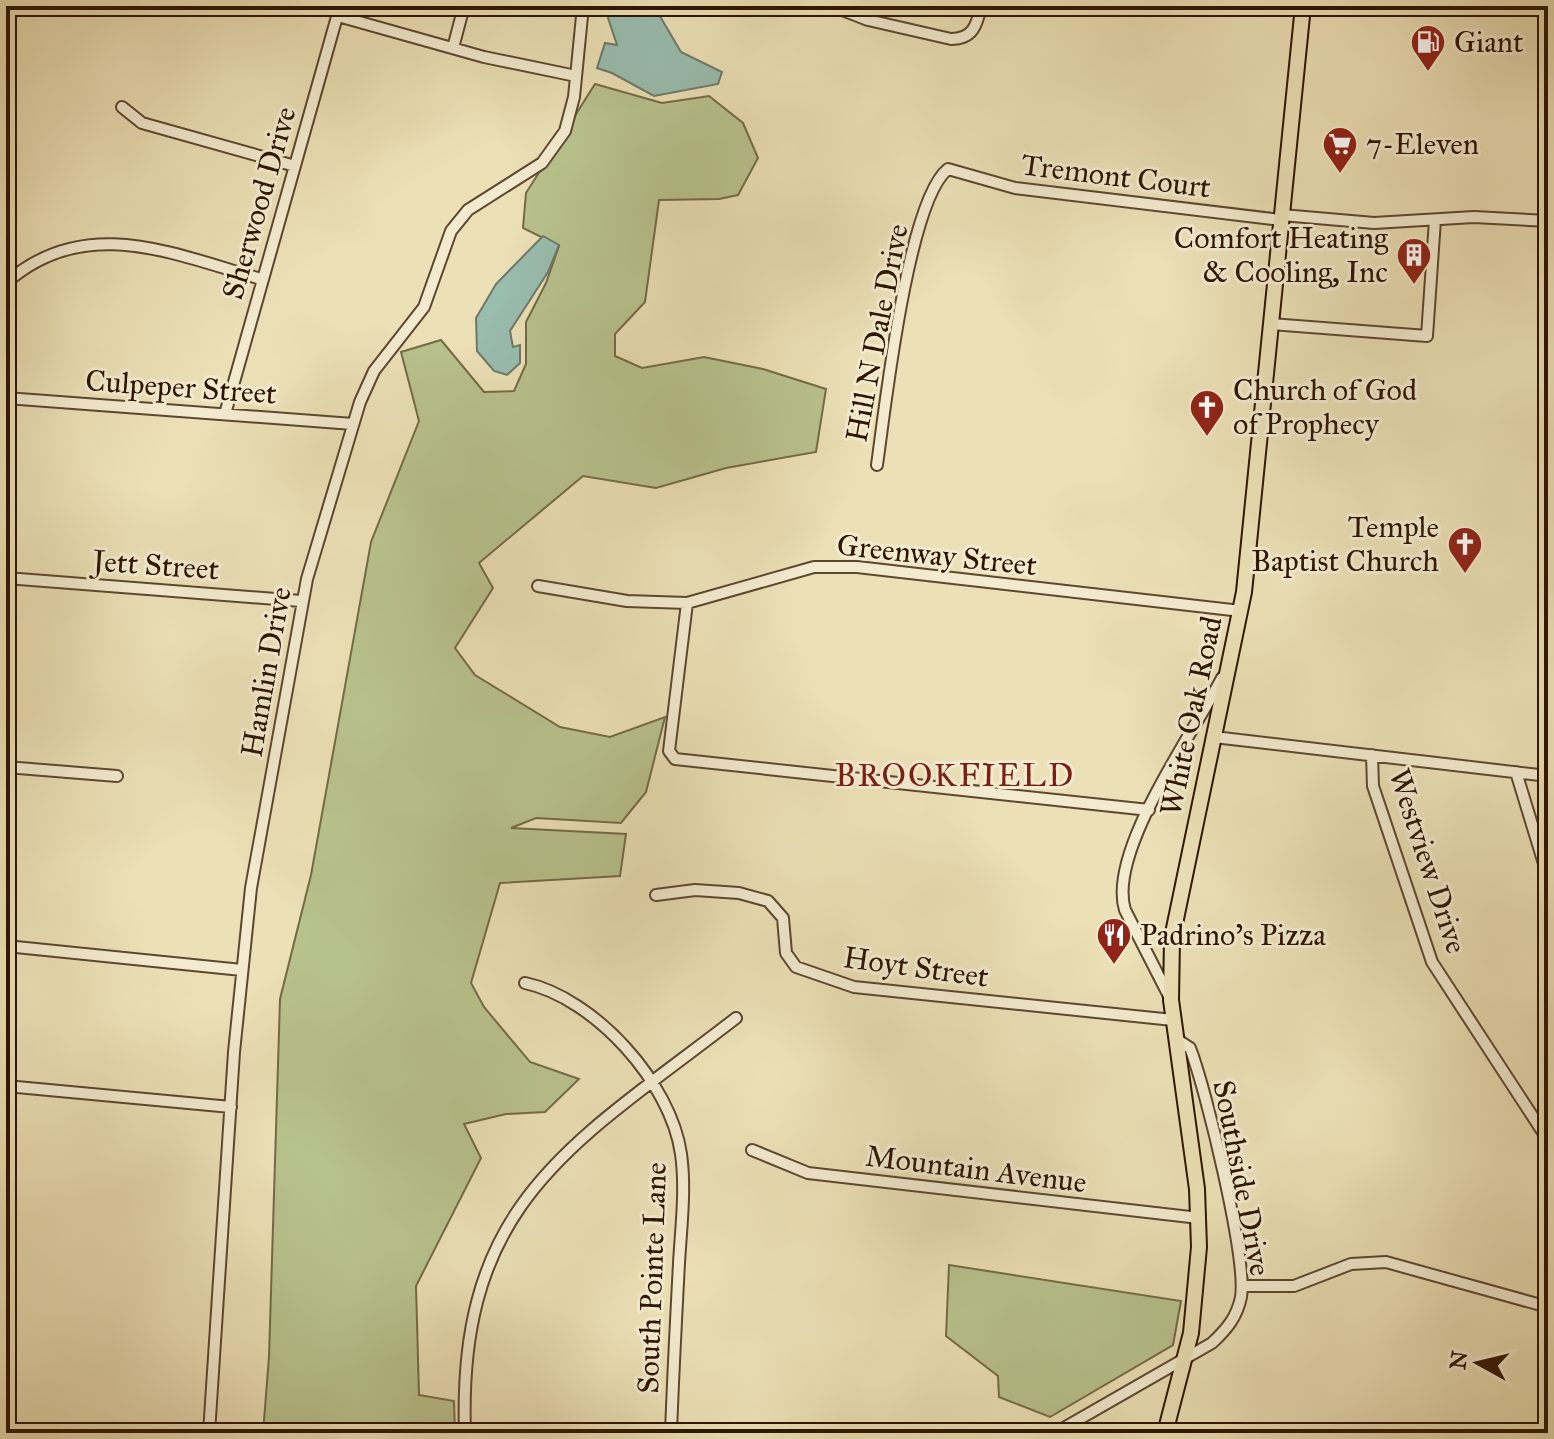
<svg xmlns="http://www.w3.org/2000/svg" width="1554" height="1439" font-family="'IM FELL Great Primer',serif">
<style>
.green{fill:#b8c28d;stroke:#736b48;stroke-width:2}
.water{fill:#99bdaf;stroke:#6e796a;stroke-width:2}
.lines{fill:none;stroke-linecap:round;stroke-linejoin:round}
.minor-casing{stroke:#5e472f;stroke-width:14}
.major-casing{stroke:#2e1402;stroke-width:18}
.minor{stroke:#f3ebd0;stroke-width:10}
.major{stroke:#ece0b6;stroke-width:14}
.labels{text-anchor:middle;stroke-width:6;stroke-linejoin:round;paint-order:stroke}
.poi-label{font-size:30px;fill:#2e1402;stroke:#f3ebd0;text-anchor:start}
.street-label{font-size:30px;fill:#2e1402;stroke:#f3ebd0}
.neighbourhood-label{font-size:32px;letter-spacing:2px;fill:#7a1f14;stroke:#f3ebd0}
</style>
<rect width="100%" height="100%" fill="#ece0b6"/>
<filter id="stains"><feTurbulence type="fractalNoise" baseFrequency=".0025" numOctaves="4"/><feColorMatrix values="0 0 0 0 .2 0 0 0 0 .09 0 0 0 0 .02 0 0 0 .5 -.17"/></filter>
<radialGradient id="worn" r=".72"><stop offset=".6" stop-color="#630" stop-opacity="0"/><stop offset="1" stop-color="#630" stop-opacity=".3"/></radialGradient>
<!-- green -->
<path class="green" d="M595 84 662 103 709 96 743 123 758 158 738 195 719 199 659 200 645 302 615 334V356L642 368 704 357 763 369 826 389 816 452 726 468 656 488 583 476 479 563 493 588 455 648 475 675 560 727 610 737 665 717 646 792 621 823 536 818 511 828 626 834 620 876 500 883 471 983 484 1007 530 1062 579 1079 545 1112 506 1114 464 1124 481 1158 416 1286 419 1395 454 1401 455 1433H263L269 1357 280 999 311 875 371 542 419 421 401 352 441 340 484 392 514 391 526 364V322L546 283 559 246 523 228 526 193Z
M949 1265 1181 1301 1173 1345 1050 1417 999 1397 998 1376 946 1336Z"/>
<!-- water -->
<path class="water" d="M609 6H654L681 52 722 72 718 84 654 96 612 73 597 68 605 43 617 45 608 18Z
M543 236 559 245 548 272 510 331 513 347 520 345V363L507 375 494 371 477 351 476 318 496 284Z"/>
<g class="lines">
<!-- minor casing -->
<g class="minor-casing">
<path id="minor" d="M832 6 868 20 951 39C973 39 977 25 981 6
M338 16 484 57 576 76
M453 48 464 6
M122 107 142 123 295 166
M1282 215 1374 223 1474 217 1548 221
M6 283C85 213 173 254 261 279
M1271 324 1427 336 1435 220
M6 398 353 424
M225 414 340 6
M877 465C885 408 908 200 948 169L1015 188 1281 220
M6 578 301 601
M538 586 627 601 687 603 814 567H857L1241 611
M687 603 669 751 675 759 1149 810
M1214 737 1548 776
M1372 755 1373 786 1432 962 1548 1140
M6 767 117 776
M1516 772 1548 877
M656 895 695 890 739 893 768 901 783 918 786 953 796 967 854 987 1173 1020
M6 946 242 970
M525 983C595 998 671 1083 681 1154 686 1189 681 1228 679 1263 676 1320 673 1376 671 1433
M1170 998 1125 910C1107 852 1194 732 1222 678
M6 1086 231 1107
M752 1150 808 1173 1199 1218
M1242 1286H1294L1351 1264 1386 1262 1548 1307
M209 1433 234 1052 251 888 307 579 360 402 374 371 424 307 451 231 468 210 542 163 565 131 574 97 583 6
M465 1433C457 1201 572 1145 736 1018
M1055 1433 1212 1343C1227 1329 1237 1317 1241 1297 1247 1258 1206 1089 1190 1048L1176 1039"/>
</g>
<!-- major casing -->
<g class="major-casing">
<path id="major" d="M1165 1433 1191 1333 1199 1247 1197 1189 1171 1000 1172 938 1244 592 1303 6"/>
</g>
<!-- minor -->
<use href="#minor" class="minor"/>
<!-- major -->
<use href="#major" class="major"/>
</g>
<!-- icons -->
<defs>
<g id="fuel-pin" transform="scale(1.8)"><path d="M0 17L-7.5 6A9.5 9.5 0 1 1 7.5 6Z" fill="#8f2418" stroke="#f3ebd0"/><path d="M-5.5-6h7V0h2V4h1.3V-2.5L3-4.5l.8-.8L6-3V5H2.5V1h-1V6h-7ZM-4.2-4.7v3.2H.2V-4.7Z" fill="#fff"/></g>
<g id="supermarket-pin" transform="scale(1.8)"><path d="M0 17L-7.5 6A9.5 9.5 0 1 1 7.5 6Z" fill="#8f2418" stroke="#f3ebd0"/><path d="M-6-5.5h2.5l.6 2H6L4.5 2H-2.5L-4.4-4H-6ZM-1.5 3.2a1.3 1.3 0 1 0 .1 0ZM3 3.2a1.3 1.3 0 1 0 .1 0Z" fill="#fff"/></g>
<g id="building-pin" transform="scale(1.8)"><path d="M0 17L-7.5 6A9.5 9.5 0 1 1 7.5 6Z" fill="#8f2418" stroke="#f3ebd0"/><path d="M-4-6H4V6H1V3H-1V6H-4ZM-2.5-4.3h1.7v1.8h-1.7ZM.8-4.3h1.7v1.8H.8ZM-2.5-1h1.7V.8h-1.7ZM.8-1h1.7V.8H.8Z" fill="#fff"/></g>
<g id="church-pin" transform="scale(1.8)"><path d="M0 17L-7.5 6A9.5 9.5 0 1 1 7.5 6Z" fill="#8f2418" stroke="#f3ebd0"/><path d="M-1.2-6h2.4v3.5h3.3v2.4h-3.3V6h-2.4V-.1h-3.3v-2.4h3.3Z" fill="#fff"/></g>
<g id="restaurant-pin" transform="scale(1.8)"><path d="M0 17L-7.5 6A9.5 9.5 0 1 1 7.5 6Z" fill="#8f2418" stroke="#f3ebd0"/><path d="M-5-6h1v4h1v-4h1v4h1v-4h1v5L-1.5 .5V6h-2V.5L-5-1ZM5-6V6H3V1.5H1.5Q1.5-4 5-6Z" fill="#fff"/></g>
</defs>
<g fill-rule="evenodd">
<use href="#fuel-pin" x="1428" y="42"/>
<use href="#supermarket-pin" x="1340" y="144"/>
<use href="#building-pin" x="1414" y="255"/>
<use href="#church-pin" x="1207" y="407"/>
<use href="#church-pin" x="1465" y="544"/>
<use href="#restaurant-pin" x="1114" y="935"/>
</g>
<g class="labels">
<!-- poi labels -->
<g class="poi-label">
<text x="1454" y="52">Giant</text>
<text x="1366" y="154">7-Eleven</text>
<text x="1388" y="248" text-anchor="end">Comfort Heating<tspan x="1388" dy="34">&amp; Cooling, Inc</tspan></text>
<text x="1233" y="400">Church of God<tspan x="1233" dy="34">of Prophecy</tspan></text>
<text x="1439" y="537" text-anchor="end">Temple<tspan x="1439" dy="34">Baptist Church</tspan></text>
<text x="1140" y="945">Padrino's Pizza</text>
</g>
<!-- street labels -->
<g class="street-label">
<text transform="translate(1116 176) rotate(7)" y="10">Tremont Court</text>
<text transform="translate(259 203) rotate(-74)" y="10">Sherwood Drive</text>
<text transform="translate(877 333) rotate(-79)" y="10">Hill N Dale Drive</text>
<text transform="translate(181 387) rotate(4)" y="10">Culpeper Street</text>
<text transform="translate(937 555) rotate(6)" y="10">Greenway Street</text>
<text transform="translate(156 565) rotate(4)" y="10">Jett Street</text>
<text transform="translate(266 672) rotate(-80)" y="10">Hamlin Drive</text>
<text transform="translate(1191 716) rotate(-78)" y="10">White Oak Road</text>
<text transform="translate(1428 861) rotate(72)" y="10">Westview Drive</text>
<text transform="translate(916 967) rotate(8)" y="10">Hoyt Street</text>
<text transform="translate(976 1169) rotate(7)" y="10">Mountain Avenue</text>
<text transform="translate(1242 1178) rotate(79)" y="10">Southside Drive</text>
<text transform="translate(652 1278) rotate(-88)" y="10">South Pointe Lane</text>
</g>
<!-- neighbourhood labels -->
<g class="neighbourhood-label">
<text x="955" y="786">BROOKFIELD</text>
</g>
</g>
<!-- margin -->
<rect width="1554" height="1439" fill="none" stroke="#ece0b6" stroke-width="32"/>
<rect x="8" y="8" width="1538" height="1423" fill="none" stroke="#2e1402" stroke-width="4"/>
<rect x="16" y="16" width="1522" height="1407" fill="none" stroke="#2e1402" stroke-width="2"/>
<!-- north arrow -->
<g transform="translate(1478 1363) rotate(278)" stroke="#f3ebd0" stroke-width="6" paint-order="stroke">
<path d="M0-6L14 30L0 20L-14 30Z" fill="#2e1402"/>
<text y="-12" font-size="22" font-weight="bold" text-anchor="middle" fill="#2e1402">N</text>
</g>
<rect width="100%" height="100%" filter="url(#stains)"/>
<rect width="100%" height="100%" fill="url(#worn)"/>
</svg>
